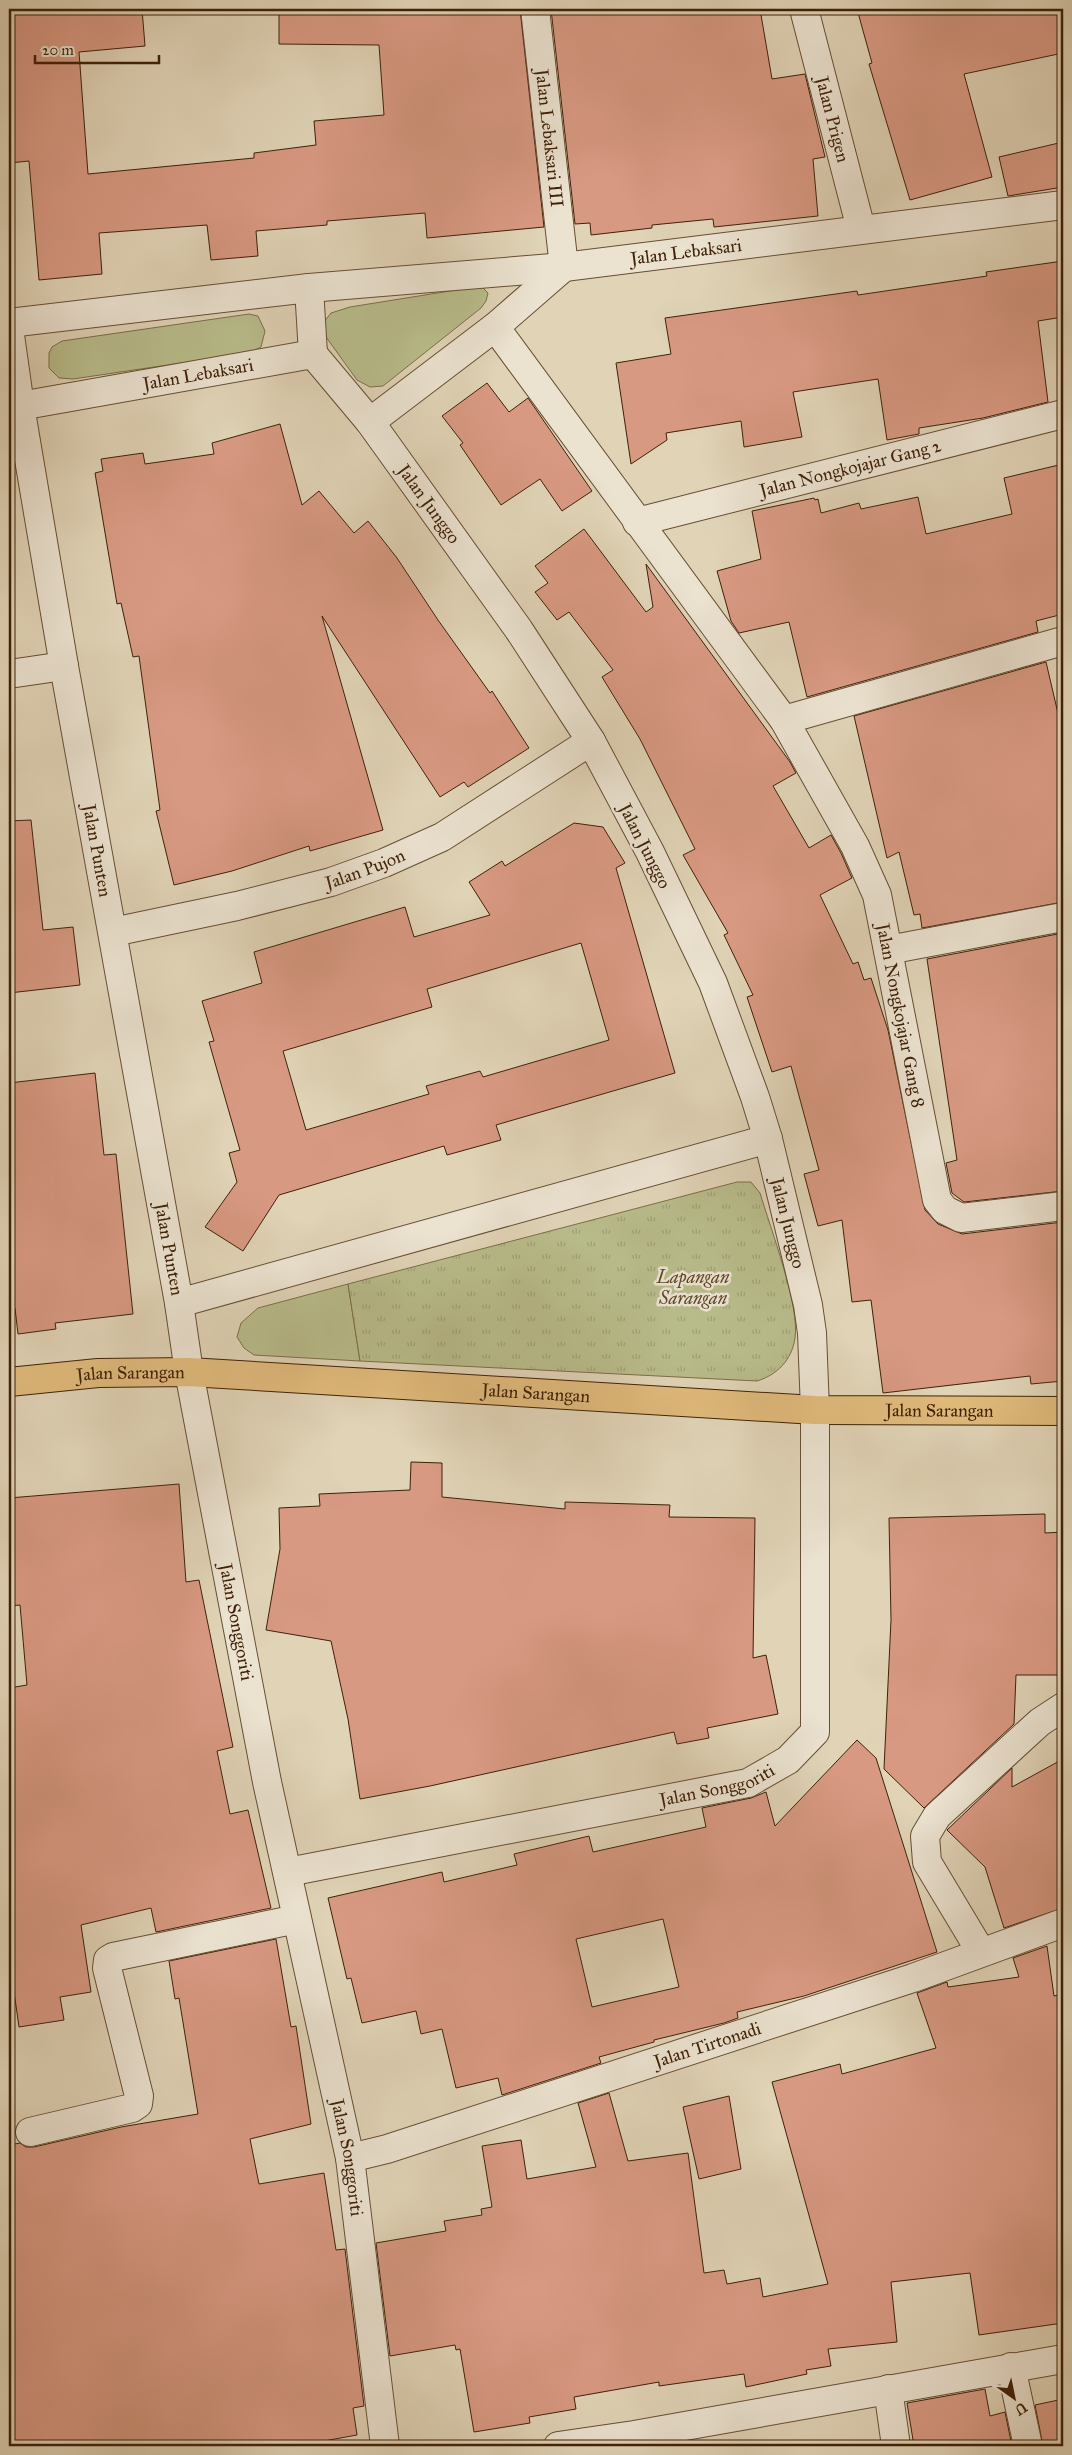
<svg xmlns="http://www.w3.org/2000/svg" width="1072" height="2455" font-family="'IM FELL Great Primer',serif">
<style>
.green{fill:#b8bb8a;stroke:#7c6e49}
.park{fill:url(#park-tufts);stroke:#7c6e49}
.building{fill:#d89982;stroke:#3f2108;fill-rule:evenodd}
.lines{fill:none;stroke-linecap:round;stroke-linejoin:round}
.minor-casing{stroke:#674e34;stroke-width:30}
.major-casing{stroke:#3f2108;stroke-width:30}
.minor{stroke:#ebe2d0;stroke-width:28}
.major{stroke:#e0ba7b;stroke-width:28}
.labels{text-anchor:middle;stroke-width:5;stroke-linejoin:round;paint-order:stroke}
.street-label{font-size:18px;fill:#3f2108;stroke:#ebe2d0}
.park-label{font-size:18px;font-style:italic;fill:#5d4828;stroke:#ebe2d0}
</style>
<defs>
<pattern id="park-tufts" width="24" height="20" patternUnits="userSpaceOnUse" patternTransform="scale(1.25)"><rect width="24" height="20" fill="#b8bb8a"/><path d="M3 7l-1-3M5 7V3M7 7l1-3M15 17l-1-3M17 17v-4M19 17l1-3" fill="none" stroke="#9fa076"/></pattern>
</defs>
<rect width="100%" height="100%" fill="#e0d3b6"/>
<filter id="stains"><feTurbulence type="fractalNoise" baseFrequency=".004" numOctaves="4"/><feColorMatrix values="0 0 0 0 .2 0 0 0 0 .09 0 0 0 0 .02 0 0 0 .5 -.17"/></filter>
<radialGradient id="worn" r=".72"><stop offset=".6" stop-color="#630" stop-opacity="0"/><stop offset="1" stop-color="#630" stop-opacity=".3"/></radialGradient>
<!-- green -->
<path class="green" d="M481 286 488 293 486 301 481 308 383 386 370 387 357 380 326 337 324 322 331 313 350 307Z
M249 314 258 316 265 331 261 347 249 353 73 379 59 378 49 368V353L52 347 62 341Z
M348 1284 360 1361 254 1355 244 1348 237 1337 241 1323 258 1308Z"/>
<!-- park -->
<path class="park" d="M737 1182H751L760 1193C770 1227 800 1306 795 1338 792 1360 777 1375 757 1381L360 1361 348 1284Z"/>
<!-- building -->
<path class="building" d="M9 9H142L145 46 79 52 88 174 254 158V153L316 145 314 121 384 115 379 45 279 44V9H460V13L520 9 544 227 427 238 425 213 327 221V225L256 231 258 256 211 260 207 225 99 233 102 274 39 280 29 161 9 163Z
M551 9H760L772 79 805 74 825 157 813 159 818 216 714 227 713 219 652 225V228L591 235 590 223 575 224Z
M857 9H1063V53L964 74 992 177 910 200 869 64 872 63Z
M1063 142V187L1008 196 999 157Z
M1063 261V317L1038 321 1048 402 983 418 919 428V434L887 440 878 379 793 392 802 437 744 447 741 421 666 433 667 440 631 464 616 363 671 354 665 318 857 291 858 295 987 276 986 272Z
M487 383 509 412 528 398 592 491 562 511 540 479 501 505 460 445 463 443 442 416Z
M280 424 302 505 319 491 354 533 368 521 397 558 438 620 490 693 492 691 529 748 468 787 464 782 440 797 322 616 383 830 310 851 309 846 232 871 174 885 156 811 160 810 139 656 133 657 121 603 117 604 95 473 103 471 101 459 143 453 145 464 214 454 212 443Z
M1063 464V614L1036 621 1038 632 807 697 789 622 739 633 731 621 717 571 761 559 752 511 814 498 815 500 818 499 821 513 859 503 861 509 918 497 926 534 1012 514 1004 478Z
M584 529 646 612 653 607 646 564 790 762 796 773 773 786 809 848 831 835 841 853 852 878 820 895 853 964 858 962 864 980 871 978 888 1030 925 1210 938 1224 962 1234 1063 1222V1381L1031 1384 1030 1376 883 1393 871 1300 852 1302 842 1220 818 1226 804 1174 819 1170 791 1066 772 1072 747 997 753 995 724 935 728 933 683 855 695 849 640 739 602 677 613 670 569 612 557 620 535 592 548 583 535 566Z
M1046 662 1063 735V902L922 928 920 914 914 915 899 852 887 858 854 716Z
M31 820 43 930 73 927 80 985 9 993V821Z
M574 823 603 827 625 863 616 868 675 1073 496 1125 501 1140 447 1155 444 1146 279 1195 243 1251 205 1227 237 1182 229 1153 240 1150 209 1042 214 1041 202 1001 262 983 254 952 405 907 414 937 490 915 469 882 502 861 505 866ZM581 943 609 1040 483 1077 480 1071 426 1086 429 1094 306 1130 283 1051 432 1007 427 989Z
M1063 933V1191L964 1202 952 1193 946 1163 957 1160 927 959Z
M95 1073 104 1155 116 1154 133 1314 55 1323 56 1329 18 1334 15 1308 9 1309V1083Z
M411 1462 442 1463V1497L565 1509V1502L670 1505 669 1517 755 1518 753 1658 766 1655 778 1714 707 1728 709 1738 677 1744 674 1732 430 1786 360 1799 348 1719 331 1641 266 1630 280 1549 279 1508 320 1506 319 1494 410 1490Z
M179 1484 186 1582 199 1580 233 1747 217 1751 230 1814 248 1810 271 1908 156 1932 151 1908 81 1925 91 1992 60 1997 64 2020 19 2027 9 1956V1688L27 1685 20 1605 9 1606V1498Z
M1045 1514V1533L1063 1532V1675H1016L1014 1724 924 1808 884 1769 891 1620 889 1518Z
M857 1740 876 1758 937 1952 804 1996 737 2012 738 2018 724 2023 654 2040V2042L599 2057 601 2063 502 2095 498 2078 456 2088 442 2029 421 2034 416 2011 362 2023 351 1978 347 1979 328 1898 442 1872 444 1882 517 1865 514 1854 589 1836 593 1852 706 1827 702 1808 751 1798 766 1792 775 1826ZM663 1919 679 1987 592 2007 576 1939Z
M1063 1759V1908L1004 1928 985 1867 947 1830 1012 1768V1787Z
M276 1939 291 2027 296 2026 311 2124 250 2139 259 2184 324 2173 336 2250 345 2249 364 2406 353 2408 357 2435 296 2446H9V2145L20 2143 26 2147H34L121 2127 198 2114 179 1998 175 1999 169 1961Z
M1047 1946 1054 1996 1063 1994V2323L979 2335 970 2273 891 2282 897 2342 828 2349 831 2366 806 2370 807 2374 746 2387 744 2374 659 2386V2382L574 2397 576 2409 529 2417 530 2423 474 2432 460 2349 456 2350 455 2345 390 2356 376 2243 446 2231 444 2221 482 2215 481 2209 492 2207 482 2146 521 2140 527 2179 596 2167 578 2103 609 2093 628 2161 688 2153 704 2273 724 2270 727 2284 760 2278 763 2297 828 2284 772 2082 840 2064 842 2074 936 2048 917 1993 947 1982 948 1987 1019 1977 1013 1958Z
M729 2096 741 2169 699 2179 683 2107Z
M985 2389 990 2416 1005 2412 1012 2446H914L907 2403Z
M1063 2399V2446H1043L1035 2405Z"/>
<g class="lines">
<!-- minor casing -->
<g class="minor-casing">
<g id="minor">
<path id="s1" d="M535 9 564 267"/>
<path id="s2" d="M804 9 861 229"/>
<path d="M309 288 313 354"/>
<path id="s3" d="M9 323 309 288 564 267 1063 205"/>
<path id="s4" d="M495 327 784 720 855 846 877 895 937 1200 945 1210 961 1218 1063 1206"/>
<path id="s5" d="M9 328 20 406 64 666 179 1303 189 1372 267 1782 350 2158 385 2446"/>
<path id="s6" d="M20 406 313 354"/>
<path d="M370 422 495 327 564 267"/>
<path id="s7" d="M637 522 1063 414"/>
<path d="M9 674 64 666"/>
<path d="M784 720 1063 641"/>
<path id="s8" d="M113 932 237 906 331 882 384 863 442 837 591 741"/>
<path d="M888 950 1063 917"/>
<path d="M179 1303 768 1139"/>
<path id="s9" d="M288 1872 748 1783 788 1760 815 1732V1410L812 1333 808 1305 768 1139 755 1097 713 983 650 852 591 741 519 630 370 422 313 354"/>
<path d="M981 1952 927 1862 925 1836 937 1816 1040 1722 1063 1707"/>
<path d="M30 2132 132 2108 138 2104 139 2096 107 1968 108 1960 113 1957 297 1919"/>
<path id="s10" d="M350 2158 387 2149 913 1978 1063 1923"/>
<path d="M1011 2367 1028 2446"/>
<path d="M888 2389 896 2446"/>
<path d="M558 2446 634 2435 1063 2359"/>
</g>
</g>
<!-- major casing -->
<g class="major-casing">
<g id="major">
<path id="s11" d="M9 1382 98 1373 189 1372 815 1410 1063 1411"/>
</g>
</g>
<!-- minor -->
<use href="#minor" class="minor"/>
<!-- major -->
<use href="#major" class="major"/>
</g>
<g class="labels">
<!-- street labels -->
<g class="street-label">
<text dy="6" stroke="none"><textPath href="#s2" startOffset="114">Jalan Prigen</textPath></text>
<text dy="6" stroke="none"><textPath href="#s1" startOffset="130">Jalan Lebaksari III</textPath></text>
<text dy="6" stroke="none"><textPath href="#s3" startOffset="681">Jalan Lebaksari</textPath></text>
<text dy="6" stroke="none"><textPath href="#s6" startOffset="181">Jalan Lebaksari</textPath></text>
<text dy="6" stroke="none"><textPath href="#s7" startOffset="220">Jalan Nongkojajar Gang 2</textPath></text>
<text transform="translate(429 504) rotate(54)" y="6">Jalan Junggo</text>
<text transform="translate(645 846) rotate(63)" y="6">Jalan Junggo</text>
<text dy="6" stroke="none"><textPath href="#s5" startOffset="530">Jalan Punten</textPath></text>
<text dy="6" stroke="none"><textPath href="#s8" startOffset="260">Jalan Pujon</textPath></text>
<text dy="6" stroke="none"><textPath href="#s4" startOffset="809">Jalan Nongkojajar Gang 8</textPath></text>
<text transform="translate(788 1223) rotate(76)" y="6">Jalan Junggo</text>
<text dy="6" stroke="none"><textPath href="#s5" startOffset="935">Jalan Punten</textPath></text>
<text dy="6" stroke="none"><textPath href="#s11" startOffset="122">Jalan Sarangan</textPath></text>
<text dy="6" stroke="none"><textPath href="#s11" startOffset="528">Jalan Sarangan</textPath></text>
<text dy="6" stroke="none"><textPath href="#s11" startOffset="932">Jalan Sarangan</textPath></text>
<text dy="6" stroke="none"><textPath href="#s5" startOffset="1314">Jalan Songgoriti</textPath></text>
<text dy="6" stroke="none"><textPath href="#s9" startOffset="438">Jalan Songgoriti</textPath></text>
<text dy="6" stroke="none"><textPath href="#s10" startOffset="375">Jalan Tirtonadi</textPath></text>
<text dy="6" stroke="none"><textPath href="#s5" startOffset="1861">Jalan Songgoriti</textPath></text>
</g>
<!-- park labels -->
<g class="park-label">
<text x="693" y="1283">Lapangan<tspan x="693" dy="21">Sarangan</tspan></text>
</g>
</g>
<!-- margin -->
<rect width="1072" height="2455" fill="none" stroke="#e0d3b6" stroke-width="30"/>
<rect x="10" y="10" width="1052" height="2435" fill="none" stroke="#3f2108" stroke-width="2.5"/>
<rect x="15" y="15" width="1042" height="2425" fill="none" stroke="#3f2108"/>
<!-- north arrow -->
<g transform="translate(1014 2398) rotate(147)" stroke="#ebe2d0" stroke-width="4" paint-order="stroke">
<path d="M0-4L9 19L0 12L-9 19Z" fill="#3f2108"/>
<text y="-8" font-size="14" font-weight="bold" text-anchor="middle" fill="#3f2108">U</text>
</g>
<!-- scale -->
<path d="M35 55v8h124v-8" fill="none" stroke="#3f2108" stroke-width="2.5"/>
<text x="42" y="55" font-size="15" fill="#3f2108" stroke="#ebe2d0" stroke-width="4" paint-order="stroke">20 m</text>
<rect width="100%" height="100%" filter="url(#stains)"/>
<rect width="100%" height="100%" fill="url(#worn)"/>
</svg>
